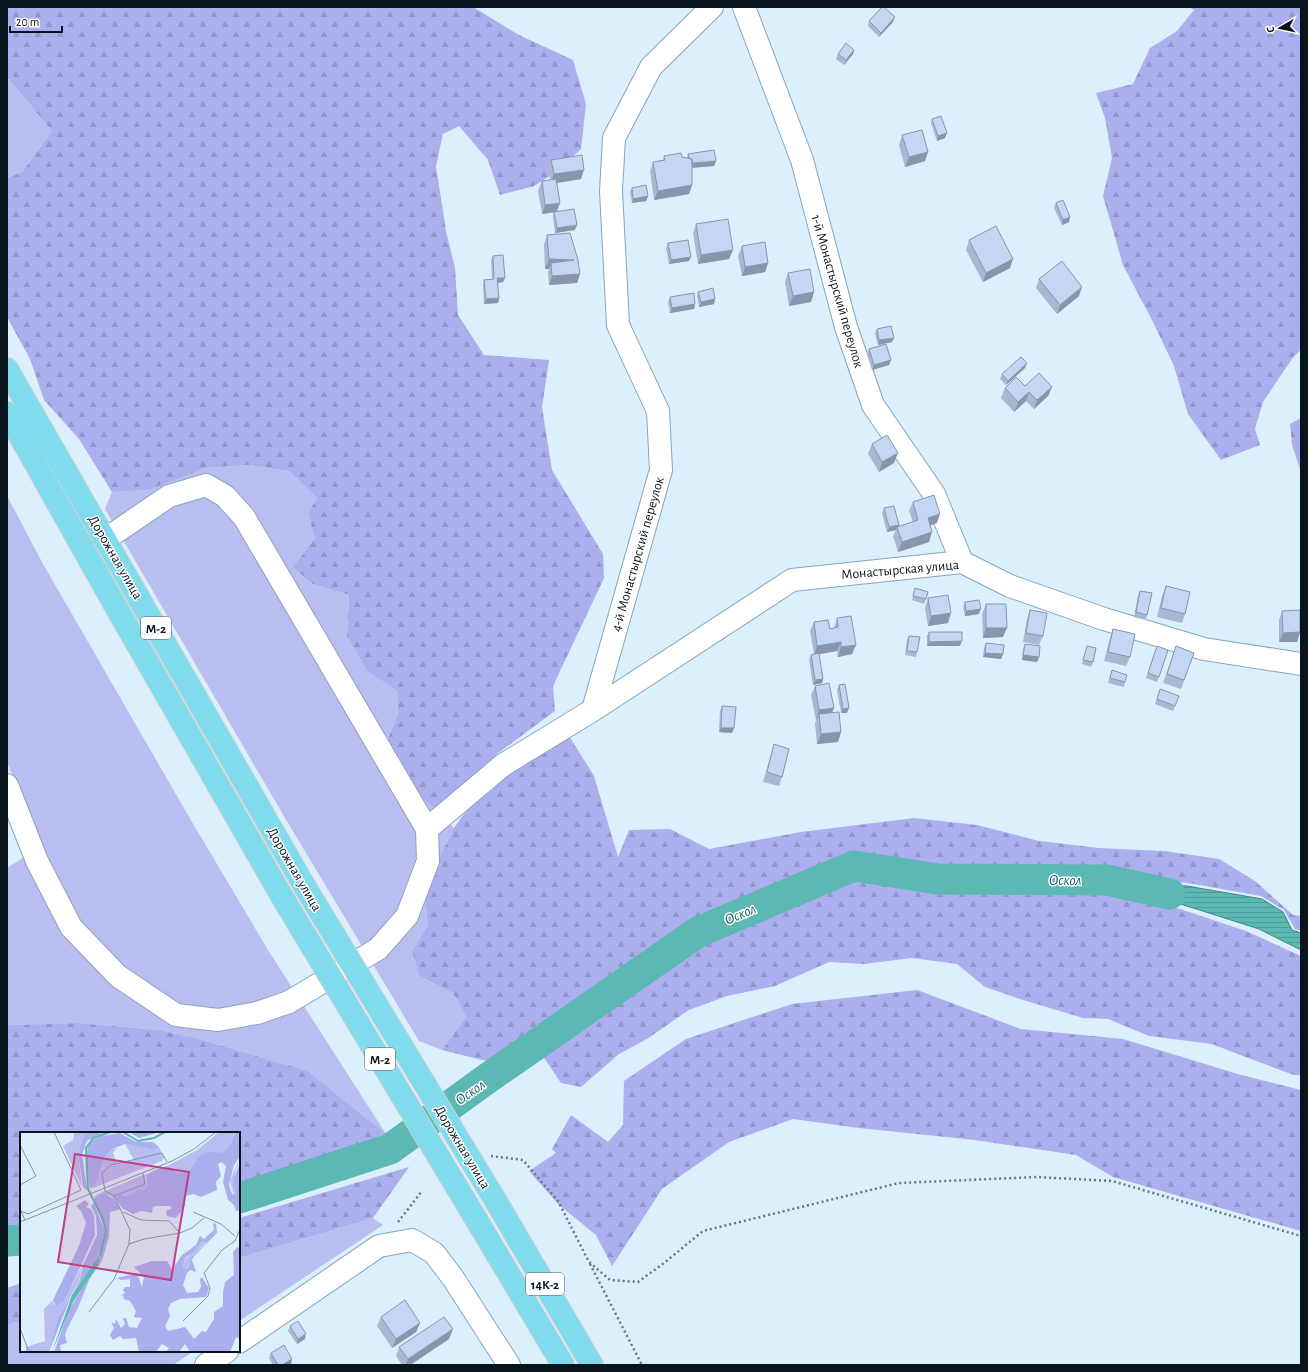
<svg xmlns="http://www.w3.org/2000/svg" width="1308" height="1372" font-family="'Alegreya Sans',sans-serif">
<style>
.grass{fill:#babdef}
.forest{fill:url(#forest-firs)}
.water{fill:url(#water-rules);stroke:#428785}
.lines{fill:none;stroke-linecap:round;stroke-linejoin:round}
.river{stroke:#5bb8b3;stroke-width:31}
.minor-casing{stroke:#87a6bb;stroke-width:24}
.major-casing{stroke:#ced0d1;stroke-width:24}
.path{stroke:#677781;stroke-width:2.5;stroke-dasharray:2 3;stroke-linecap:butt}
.minor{stroke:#fff;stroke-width:22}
.major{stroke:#80dcec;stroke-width:22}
.major-bridge-casing{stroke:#ced0d1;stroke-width:24;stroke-linecap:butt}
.major-bridge{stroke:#80dcec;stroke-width:22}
.wall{fill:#a8b8d2}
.shaded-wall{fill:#8896ab}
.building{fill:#c3d6f4;stroke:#8896ab}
.labels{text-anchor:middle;stroke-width:3;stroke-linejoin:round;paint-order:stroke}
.shield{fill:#fff;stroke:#525a5f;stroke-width:1}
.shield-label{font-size:13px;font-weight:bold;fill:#08141b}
.street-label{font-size:14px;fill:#08141b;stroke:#fff}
.water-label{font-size:15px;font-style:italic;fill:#11605d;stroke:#fff}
.inset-river{fill:none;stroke:#5bb8b3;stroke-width:2}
.inset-road{fill:none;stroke:#8797a2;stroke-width:1}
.view{fill:#c03e85;fill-opacity:0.15;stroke:#c03e85;stroke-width:2}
.inset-edge{fill:none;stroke:#08141b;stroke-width:2}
</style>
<defs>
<pattern id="forest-firs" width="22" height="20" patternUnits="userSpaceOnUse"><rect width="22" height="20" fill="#acafed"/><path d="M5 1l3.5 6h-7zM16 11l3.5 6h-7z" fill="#9296cb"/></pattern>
<pattern id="water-rules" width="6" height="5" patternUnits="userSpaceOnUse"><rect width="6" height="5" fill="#5bb8b3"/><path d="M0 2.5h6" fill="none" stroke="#4e9d99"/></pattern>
</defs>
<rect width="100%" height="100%" fill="#dbeffc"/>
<!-- grass -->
<path class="grass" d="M7 77 52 131 23 171 7 179Z
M247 465 289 471 317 498 308 513 315 539 313 584 349 595 347 636 367 671 397 691 398 713 387 742 430 804 454 828 424 888 428 925 412 951 419 976 453 993 466 1017 442 1050 419 1041 285 818 105 509 112 492 149 490 206 468Z
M7 496 43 564 192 822 268 950 386 1134 308 1071 199 1039 160 1030 77 1023 7 1025V868L26 856 41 845 7 762Z
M373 1218 383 1225 239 1321V1258Z
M21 1321V1351H194L173 1365H7V1325Z"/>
<!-- forest -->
<path class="forest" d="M7 7H473L519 35 573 60 586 104 581 149 558 171 534 186 500 195 488 160 459 126 443 134 436 166 446 231 455 268 458 315 484 355 549 360 542 407 552 470 603 554 604 578 553 686 555 711 497 754 448 823 430 804 389 770 387 742 398 713 397 691 367 671 347 636 349 595 313 584 293 567 315 539 308 513 317 498 289 471 247 465 206 468 149 490 112 492 79 439 44 400 30 359 7 317V179L23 171 52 131 7 77Z
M1188 7H1301V350L1294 356 1263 402 1255 429 1260 445 1221 460 1188 414 1174 366 1152 320 1123 265 1103 196 1112 158 1105 118 1096 93 1133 84 1150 48 1177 31 1194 10Z
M1301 418V472L1292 445 1290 424Z
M561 723 594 776 618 857 629 830 670 829 709 849 801 832 914 818 977 825 1039 841 1099 848 1164 851 1219 859 1255 881 1293 915 1301 916V931L1295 929 1284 910 1261 896 1188 883 1107 874 939 871 851 861 696 927 506 1062 482 1060 442 1050 466 1017 453 993 419 976 412 951 428 925 424 888 454 828 502 761Z
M855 877 933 888H1089L1162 903 1246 931 1301 956V1075H1294L1248 1058 1212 1044 1149 1036 1108 1019 1083 1018 1020 999 985 987 957 964 912 958 864 964 829 962 775 986 727 996 689 1010 647 1039 619 1054 581 1087 561 1083 542 1055 714 937Z
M917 990 1021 1029 1123 1039 1241 1075 1301 1090V1231L1113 1177 1076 1155 975 1140 859 1128 793 1119 729 1142 662 1189 612 1266 596 1235 558 1204 529 1171 556 1153 552 1149 571 1115 608 1142 623 1125 624 1081 686 1039 792 1004Z
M77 1023 160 1030 199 1039 308 1071 386 1134 239 1185V1133H21V1229L7 1231V1025Z
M409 1167 373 1218 239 1258V1218Z
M21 1283V1321L7 1325V1288Z"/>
<!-- water -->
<path class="water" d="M1121 885 1187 886 1262 899 1283 912 1292 930 1301 933V950L1259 929Z"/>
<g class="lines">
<!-- river -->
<path class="river" d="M239 1198 249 1195 390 1149 488 1078 698 932 854 866 938 879 1107 880 1170 894
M7 1241 21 1240"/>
<!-- minor casing -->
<g class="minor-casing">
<path id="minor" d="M744 7 802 160 846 327 873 405 934 494 962 562
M106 539 169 496 206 485 225 496 244 517 427 829
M593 710 661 470 658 411 618 325 611 191 614 138 651 67 712 7
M7 785 37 861 71 927 118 976 176 1015 218 1020 257 1013 289 1002 378 949 407 916 428 861 427 829 503 765 593 710 792 580 962 562 1010 586 1104 619 1204 649 1301 664
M239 1342 379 1246 412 1240 434 1253 453 1278 509 1365
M206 1365 227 1351"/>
</g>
<!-- major casing -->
<g class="major-casing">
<path id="major" d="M7 369 305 887
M7 413 116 607 284 900
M497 1203 592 1365
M476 1219 563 1365"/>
</g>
<!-- path -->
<path class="path" d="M491 1156 523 1160 558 1201 589 1262 610 1280 638 1282 664 1263 703 1231 899 1183 1037 1177 1112 1181 1301 1236
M398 1222 422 1191
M590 1264 642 1365"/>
<!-- minor -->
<use href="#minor" class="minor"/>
<!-- major -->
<use href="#major" class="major"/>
<!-- major-bridge casing -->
<g class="major-bridge-casing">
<path id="major-bridge" d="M305 887 497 1203
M284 900 476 1219"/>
</g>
<!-- major-bridge -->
<use href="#major-bridge" class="major-bridge"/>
</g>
<!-- wall -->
<path class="wall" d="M869 21 893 22 879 37 868 26Z
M854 50 853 54 844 65 836 59 838 54Z
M932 119 945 138 937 141 931 123Z
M902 135 925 161 905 167 899 145Z
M688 154 716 161 714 166 692 168V185L689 194 654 200 650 171 653 162 663 160 664 156 687 158Z
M551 160 581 179 557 183 560 203 557 212 575 230 555 233 553 217 554 212 542 214 538 191 542 181 550 180 548 169Z
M632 188 648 196 646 201 632 203 630 192Z
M1056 203 1070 217 1069 222 1062 225 1054 208Z
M696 224 733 250 729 259 698 264 693 233Z
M547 235 580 274 577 283 549 285 548 272 549 269H545L544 244Z
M969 240 1010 268 983 282 966 250Z
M668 243 689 261 669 264 666 248Z
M742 246 768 263 765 272 742 276 738 256Z
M493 256 505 278 503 282 498 283 499 298 498 303 484 304 483 285 484 280 492 279 491 260Z
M788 273 814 292 811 302 789 306 785 282Z
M1039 279 1079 296 1057 314 1036 288Z
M698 292 715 299 714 304 699 307 697 296Z
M670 297 695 304 694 309 670 313 668 302Z
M877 329 894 338 892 342 878 345 875 333Z
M869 349 891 360 889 365 872 370 867 354Z
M1025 368 1006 385 1000 379 1002 374Z
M1052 387 1048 396 1034 409 1026 401 1014 412 1001 398 1005 388Z
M872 444 894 463 879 472 868 454Z
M913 502 937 523 930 526 929 542 898 552 893 536 896 530 887 532 882 513 884 508 898 527 913 522 909 511Z
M1166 586 1185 614 1182 623 1157 617 1162 596Z
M915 588 926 599 924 604 912 600Z
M1140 591 1147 615 1146 620 1134 617 1138 595Z
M928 598 948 623 928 626 925 608Z
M965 602 979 614 965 616 963 607Z
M986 604 1003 637 983 638 982 614Z
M1030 610 1043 636 1039 645 1023 642 1027 619Z
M1282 611 1300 632 1297 642H1279V620Z
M837 618 856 645 852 654 838 657 837 651 819 654 823 679 822 683 813 685 809 659 811 655 814 654 810 631 814 622 830 629 834 628Z
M1113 629 1130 657 1126 666 1104 661 1110 638Z
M929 632 960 646H927V636Z
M909 636 917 652 916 657 905 655 907 640Z
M986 643 1003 654 1001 659 983 657 984 648Z
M1025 644 1039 657 1037 662 1022 660 1023 649Z
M1087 646 1093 662 1091 667 1082 664Z
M1157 646 1168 650 1157 682 1146 678Z
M1176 646 1194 653 1181 689 1163 683Z
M1112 670 1125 682 1124 687 1108 683Z
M839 685 847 713H841L837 690Z
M815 686 834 708 832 713 841 732 838 742 817 744 815 723 817 719 816 720 811 695Z
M1160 689 1179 696 1173 711 1155 704Z
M722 706 734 728 732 733 719 732 720 711Z
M774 744 782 777 779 786 763 782 771 754Z
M381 1317 420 1323 416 1332 392 1348 377 1326Z
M290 1326 305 1339 297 1344 288 1331Z
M449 1339 410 1365H402L396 1356 399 1347Z
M271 1353 292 1359 291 1364 288 1365H273L269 1358Z"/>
<!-- shaded-wall -->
<path class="shaded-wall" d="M895 17 893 22 879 37 881 33Z
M854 50 853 54 844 65 846 60Z
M947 133 945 138 937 141 938 136Z
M928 152 925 161 905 167 909 157Z
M716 161 714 166 688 168 690 164Z
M584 170 581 179 550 184 554 174Z
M692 185 689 194 654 200 658 191Z
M648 196 646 201 632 203 633 199Z
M560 203 556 212 542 214 545 205Z
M1070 217 1069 222 1062 225 1063 220Z
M577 225 575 230 555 233 557 228Z
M733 250 729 259 698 264 701 255Z
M691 257 689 261 669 264 671 260Z
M549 259 574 260 551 263 549 269H545Z
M1013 259 1010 268 983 282 986 273Z
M768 263 765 272 742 276 745 267Z
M580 274 577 283 549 285 552 276Z
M497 278H505L503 282 496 283Z
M1082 287 1079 296 1057 314 1060 305Z
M814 292 811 302 789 306 793 296Z
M499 298 498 303 484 304 486 299Z
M715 299 714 304 699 307 701 302Z
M695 304 694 309 670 313 672 308Z
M894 338 892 342 878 345 879 340Z
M891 360 889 365 872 370 874 365Z
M1027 363 1025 368 1006 385 1008 381Z
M1052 387 1048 396 1034 409 1037 400Z
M1029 392 1026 401 1014 412 1018 402Z
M898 453 894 463 879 472 882 462Z
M940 514 937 523 924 527 928 518Z
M899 525 897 529V527L896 530 887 532 889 527Z
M932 532 929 542 898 552 902 542Z
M981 609 979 614 965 616 966 611Z
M951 613 948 623 928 626 931 616Z
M986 628H1007L1003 637 983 638Z
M1300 632 1297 642H1279L1283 633Z
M962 641 960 646H927L929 642Z
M841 642 837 651 814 655 817 646Z
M856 645 852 654 838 657 841 647Z
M985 653 1003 654 1001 659 983 657Z
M1023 655 1039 657 1037 662 1022 660Z
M823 679 822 683 813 685 815 680Z
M834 708 830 717 819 714 817 719 816 720 819 710Z
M849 708 847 713H841L843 709Z
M721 728H734L732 733 719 732Z
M841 732 838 742 817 744 821 734Z
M420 1323 416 1332 392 1348 396 1339Z
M453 1329 449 1339 410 1365H406L408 1359Z
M306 1334 305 1339 297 1344 298 1339Z
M292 1359 291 1364 288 1365H282Z"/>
<!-- building -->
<path class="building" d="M882 7H884L895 17 881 33 869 21Z
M846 43 854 50 846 60 838 54Z
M941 116 947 133 938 136 932 119Z
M922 130 928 152 909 157 902 135Z
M714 150 716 161 692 163V159L689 158 688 154Z
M681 153 682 157 692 159V185L658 191 653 162 665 160 664 156Z
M582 155 584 170 554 174 551 160Z
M556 179 560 203 545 205 542 181Z
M646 185 648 196 633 199 632 188Z
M1063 200 1070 217 1063 220 1056 203Z
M574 209 577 225 557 228 554 212Z
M728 219 733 250 701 255 696 224Z
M996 226 1013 259 986 273 969 240Z
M570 233 578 260 580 274 552 276 551 263 574 260 549 259 547 235Z
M688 240 691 257 671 260 668 243Z
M765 242 768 263 745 267 742 246Z
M503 255 505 278H497L499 298 486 299 484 280 494 279 493 256Z
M1062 261 1082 287 1060 305 1039 279Z
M810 269 814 292 793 296 788 273Z
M713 288 715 299 701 302 698 292Z
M694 293 695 304 672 308 670 297Z
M891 326 894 338 879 340 877 329Z
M886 344 891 360 874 365 869 349Z
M1021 357 1027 363 1008 381 1002 374Z
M1039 373 1052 387 1037 400 1029 392 1018 402 1005 388 1016 377 1025 386Z
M887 435 898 453 882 462 872 444Z
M934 495 940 514 928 518 932 532 902 542 897 527 918 520 913 502Z
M894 506 899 525 889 527 884 508Z
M1166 586 1190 592 1185 614 1161 608Z
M915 588 928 592 926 599 913 596Z
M1140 591 1152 593 1147 615 1136 612Z
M948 595 951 613 931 616 928 598Z
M979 600 981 609 966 611 965 602Z
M986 604H1006L1007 628H986Z
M1030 610 1047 613 1043 636 1026 633Z
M1300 610V632L1283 633 1282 611Z
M851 616 856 645 841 647V642L817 646 814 622 828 620 830 629 838 627 837 618Z
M1113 629 1135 634 1130 657 1108 652Z
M929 632H962V641L929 642Z
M909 636 920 637 917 652 907 651Z
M986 643 1004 645 1003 654 985 653Z
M1025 644 1040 646 1039 657 1023 655Z
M1087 646 1096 648 1093 662 1083 660Z
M1157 646 1168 650 1159 677 1148 673Z
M1176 646 1194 653 1184 680 1167 674Z
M819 653 823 679 815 680 811 655Z
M1112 670 1127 675 1125 682 1110 678Z
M829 683 834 708 819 710 815 686Z
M845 684 849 708 843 709 839 685Z
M1160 689 1179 696 1175 706 1157 699Z
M722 706 736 707 734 728H721Z
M839 712 841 732 821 734 819 714Z
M774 744 789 749 782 777 767 772Z
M405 1300 420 1323 396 1339 381 1317Z
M444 1317 453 1329 408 1359 399 1347Z
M298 1321 306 1334 298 1339 290 1326Z
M284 1345 292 1359 282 1365H278L271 1353Z"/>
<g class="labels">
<!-- shield labels -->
<g class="shield">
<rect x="141" y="617" width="30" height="22" rx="3"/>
<rect x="365" y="1048" width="30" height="22" rx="3"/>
<rect x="526" y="1273" width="38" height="22" rx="3"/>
</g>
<g class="shield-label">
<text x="156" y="633">М-2</text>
<text x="380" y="1064">М-2</text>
<text x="545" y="1289">14К-2</text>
</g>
<!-- street labels -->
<g class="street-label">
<text transform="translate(838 291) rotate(74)" y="5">1-й Монастырский переулок</text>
<text transform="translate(637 554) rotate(-74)" y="5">4-й Монастырский переулок</text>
<text transform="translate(116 557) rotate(60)" y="5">Дорожная улица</text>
<text transform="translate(900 569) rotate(-5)" y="5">Монастырская улица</text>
<text transform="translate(295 869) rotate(60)" y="5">Дорожная улица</text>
<text transform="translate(463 1147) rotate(59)" y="5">Дорожная улица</text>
</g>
<!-- water labels -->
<g class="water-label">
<text x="1065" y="885">Оскол</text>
<text transform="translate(740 914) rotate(-23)" y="5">Оскол</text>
<text transform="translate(470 1092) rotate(-35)" y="5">Оскол</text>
</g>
</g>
<!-- overview -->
<g transform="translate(20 1132)">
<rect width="220" height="220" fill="#dbeffc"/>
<path d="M54 0H65L58 21 62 55 43 14 53 8ZM199 0H216L208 16 201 21 175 29 168 40 157 42 153 36 147 34 177 18ZM105 12 133 18 139 15 144 26 142 29 70 57 76 51 84 26 92 17 97 16 93 21 97 31 114 28ZM125 42 127 54 123 60 106 64 100 62 94 67 90 63 78 65 76 63ZM62 133 59 150 38 185 29 220H6V215L25 209 24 177 33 168 34 173 45 168Z" fill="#babdef"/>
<path d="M65 0H84L67 9 62 23 67 58 63 55 58 21ZM109 0H140L119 6ZM216 0H220V24L214 33 209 53 212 62 216 63 213 48 220 31V79H216L214 73 208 68 203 50 206 34 201 30 198 32 201 44 196 50 197 58 181 65 173 62 166 64 165 74 156 86 147 84 146 79 152 76 149 74H136L133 75 132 81 122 79 113 82 102 76 95 66 100 62 106 64 115 61 118 57 123 59 127 54 126 43 135 38 147 34 153 36 157 42 168 40 178 25 188 20 201 21 208 16ZM100 1 116 10H133L139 15 133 18 105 12 92 17 84 26 76 51 70 57 66 31 68 13 72 8 81 4ZM84 61 94 67 101 77 90 80 89 105 82 129 69 148 58 176 47 197 45 203 47 211 40 213 41 220H34L49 178 80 127 86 99 74 68 76 63 78 65ZM65 68 69 72 66 75 71 77 74 83 75 103 45 168 36 174 33 168 59 114 66 91 61 79 56 74ZM74 71 85 99 81 118 75 131 51 164 29 220 38 185 59 151 63 133 77 103 76 84 71 74ZM193 91 196 92 197 101 174 124 172 128 176 140 170 138 167 141 163 153 167 161 178 160 181 155 180 147 182 145 189 156 186 165 160 167 151 171 148 177 150 184 145 194 148 199 165 195 174 207 182 199 186 200 194 187V180L203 174V160L205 150 214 143 213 120 217 115 220 117V207L216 205 210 220H170L165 212 159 220H146L149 216 142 212 136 220H119L116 206 103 207 100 204 93 208 90 203 94 196 91 190 95 192 96 187 101 196 105 192 103 186H106L109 195 117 196 122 186 114 185 116 179 110 169 104 167 103 163 100 164 105 161 103 158 105 155H110V147L101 148 97 146 117 141 122 155 124 145 114 135 132 129H147L152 138 161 124 176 113 180 104 184 107 194 98ZM182 109 186 111 171 125 168 137 163 136 165 126 174 120Z" fill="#acafed" fill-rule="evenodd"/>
<path d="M220 25 213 48 216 63H214L210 49ZM182 109 186 110 171 125 168 137 163 136 165 127 174 120Z" fill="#babdef"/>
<path d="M81 121 78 133 53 170 32 220 52 163Z" fill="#5bb8b3"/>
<path class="inset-river" d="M103 0 118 9 134 6 145 0M80 124 86 99 82 85 68 57 66 16 73 6 90 0"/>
<path class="inset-road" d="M0 13 16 44 0 53M94 64 125 52 123 41M0 77 5 88M1 79 8 82 61 58 34 0M103 80 121 88 149 89 160 101M173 80 201 92 215 104M0 90 152 29 174 17 196 0M109 112 124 107 160 101 172 96 184 86M69 180 94 147 109 112 110 98 94 64 85 59 82 41 91 33 142 21 147 30M163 189 188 164 190 156 184 141 202 118 215 109 220 97M0 196 9 220"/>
<path class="view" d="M55 22 169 40 151 148 38 130Z"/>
<rect width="220" height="220" class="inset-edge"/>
</g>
<!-- border -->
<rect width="1308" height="1372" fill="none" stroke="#08141b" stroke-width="16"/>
<!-- north arrow -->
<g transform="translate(1280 28) rotate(261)" stroke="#ffffff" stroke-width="3" paint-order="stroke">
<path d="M0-3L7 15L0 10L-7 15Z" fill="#08141b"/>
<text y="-6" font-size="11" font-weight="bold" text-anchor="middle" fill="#08141b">С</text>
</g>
<!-- scale -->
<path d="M10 26v6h52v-6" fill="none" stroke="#08141b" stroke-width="2"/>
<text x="16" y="26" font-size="12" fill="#08141b" stroke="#ffffff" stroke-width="3" paint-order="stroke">20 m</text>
</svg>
